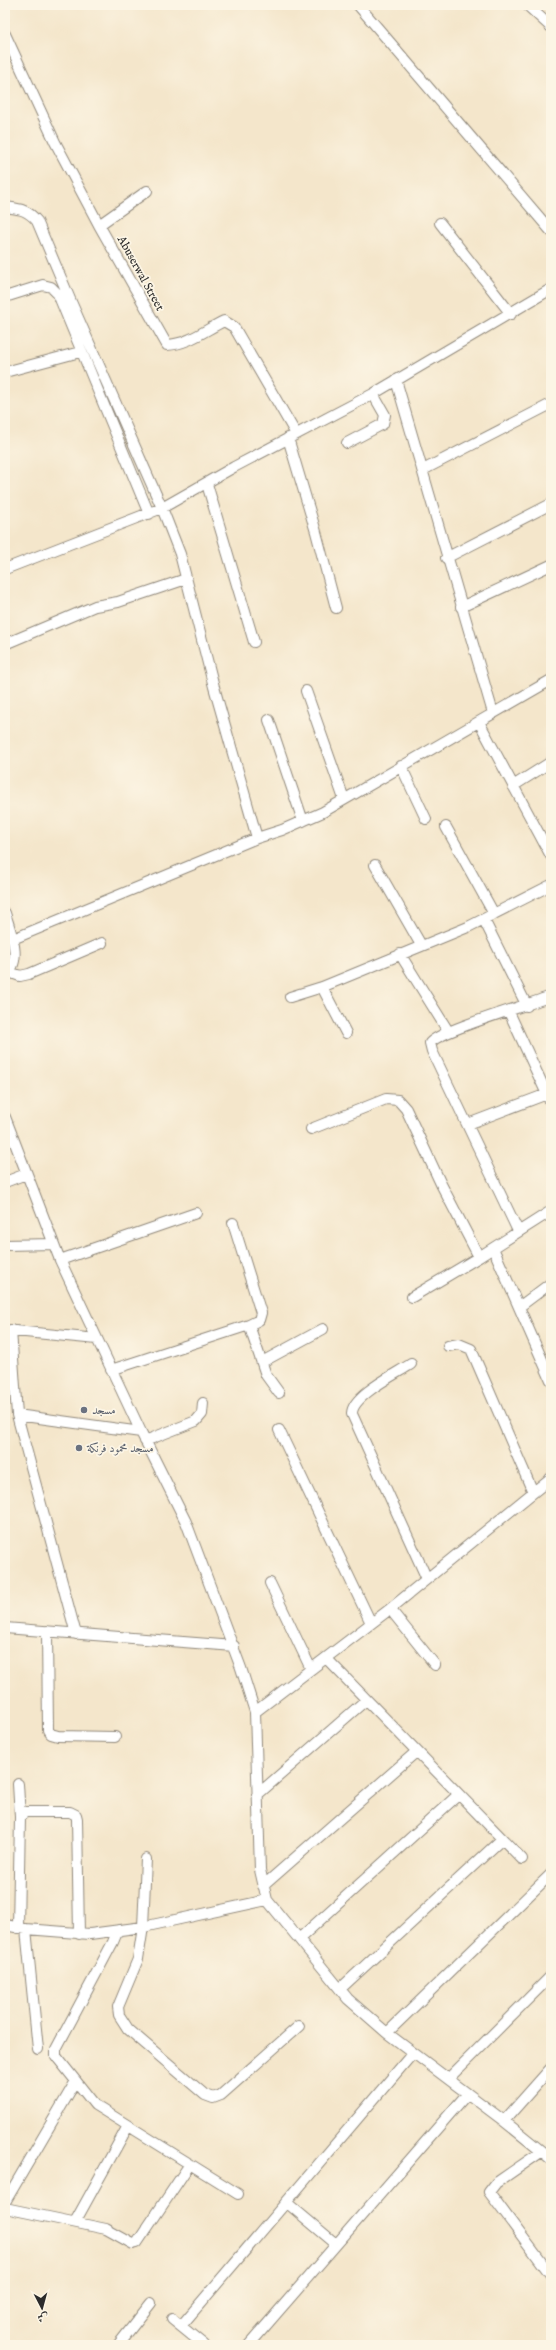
<svg xmlns="http://www.w3.org/2000/svg" width="556" height="2350" font-family="'IM FELL English',Amiri,serif">
<style>
.lines{fill:none;stroke-linecap:round;stroke-linejoin:round}
.minor-casing{stroke:#90887b;stroke-width:12}
.minor{stroke:#fff;stroke-width:10}
.worship-dot{fill:#6b7280;stroke:#fcf5e5;stroke-width:1.5}
.labels{text-anchor:middle;stroke-width:3.5;stroke-linejoin:round;paint-order:stroke}
.street-label{font-size:12px;fill:#2b2b2b;stroke:#fcf5e5}
.worship-label{font-size:12px;fill:#5b616d;stroke:#fcf5e5;text-anchor:start}
</style>
<rect width="100%" height="100%" fill="#fcf5e5"/>
<filter id="ink" filterUnits="userSpaceOnUse"><feTurbulence type="fractalNoise" baseFrequency=".025" numOctaves="2"/><feDisplacementMap in="SourceGraphic" scale="8" xChannelSelector="R" yChannelSelector="G"/><feConvolveMatrix kernelMatrix="1 2 1 2 8 2 1 2 1" color-interpolation-filters="sRGB"/></filter>
<filter id="wash" filterUnits="userSpaceOnUse"><feTurbulence type="fractalNoise" baseFrequency=".012" numOctaves="4" result="noise"/><feDisplacementMap in="SourceGraphic" scale="16" xChannelSelector="R" yChannelSelector="G"/><feGaussianBlur stdDeviation="0.9" result="paint"/><feColorMatrix in="noise" values="0 0 0 0 0 0 0 0 0 0 0 0 0 0 0 0 0 1.4 0 .05"/><feComposite in="paint" operator="in"/></filter>
<g filter="url(#wash)">
<rect width="100%" height="100%" fill="#f4e6cb"/>
</g>
<g filter="url(#ink)">
<g class="lines">
<!-- minor casing -->
<g class="minor-casing">
<path id="minor" d="M358 5 551 231
M527 5 551 27
M5 34 55 142 99 225 167 345C189 344 205 330 224 321L234 327 296 434
M5 207C19 209 27 209 37 221L72 304 162 508 180 554 214 687 257 838
M440 223 511 314
M99 225 147 191
M5 297 43 285 51 287 58 294 149 514
M5 372 80 352
M396 380 493 713
M288 438 316 532 336 608
M347 443 383 424 385 415 373 394
M423 470 551 404
M207 484 254 642
M446 558 551 504
M5 569 162 508 234 467 373 394 551 289
M461 607 551 565
M5 644 95 606 118 602 186 579
M306 691 344 799
M269 720 303 821
M479 722 551 856
M401 766 426 819
M513 786 551 762
M446 827 494 914
M375 865 421 945
M5 913C10 931 24 961 5 975
M484 920 527 1006
M13 939 257 838 282 830 323 812 551 680
M400 954 448 1031
M9 972 20 976 29 974 102 943
M322 987 346 1033
M290 997 322 987 468 927 551 885
M509 1012 551 1103
M5 1117 60 1260 141 1432 186 1522 241 1668 255 1712 260 1870 267 1900 348 1999 387 2033 504 2121 551 2159
M468 1124 547 1094
M311 1129 386 1099 398 1100 406 1109 441 1184 479 1257 551 1211
M5 1182 26 1174
M518 1231 432 1051 430 1043C440 1030 529 1005 551 996
M5 1245 53 1244
M493 1248 551 1380
M60 1260 196 1213
M412 1297 479 1257
M519 1307 551 1283
M249 1325 266 1375 279 1393
M5 1330 97 1339
M11 1330 17 1415 76 1634
M448 1346 459 1344 471 1349 533 1492
M262 1362 323 1329
M411 1364C396 1374 351 1396 352 1414L427 1579
M111 1370 249 1325 259 1320 261 1313 233 1223
M17 1415 141 1432
M279 1430 371 1623
M145 1441 196 1421 202 1414 203 1403
M270 1583 311 1669
M390 1609 435 1665
M5 1628 234 1646
M47 1631 48 1730 51 1734 58 1736 115 1737
M326 1658 522 1859
M255 1712 390 1609 551 1478
M18 1784 20 1817
M257 1795 366 1700
M146 1859 143 1927 138 1959 118 2007 119 2015 128 2029 205 2095 213 2098 221 2095 299 2026
M263 1886 416 1752
M5 1925 26 1929 90 1934 143 1927 267 1900
M18 1928 20 1817 25 1812H70L76 1815 77 1819 79 1934
M26 1929 38 2049
M118 1930 113 1942 56 2049V2056L95 2105 238 2194
M299 1939 458 1795
M340 1989 502 1839
M387 2033 551 1874
M448 2079 551 1976
M504 2121 551 2068
M541 2152 496 2183 489 2192 551 2275
M5 2202 76 2081
M286 2202 336 2244
M5 2208 106 2229 133 2244 137 2243 190 2164
M75 2222 128 2126
M172 2319 204 2345
M181 2326 413 2053
M118 2345 151 2303
M249 2345 467 2094"/>
</g>
<!-- minor -->
<use href="#minor" class="minor"/>
</g>
</g>
<!-- markers -->
<g class="worship-dot">
<circle cx="84" cy="1410" r="4"/>
<circle cx="79" cy="1448" r="4"/>
</g>
<g class="labels">
<!-- street labels -->
<g class="street-label">
<text transform="translate(141 273) rotate(61)" y="4">Abuserwal Street</text>
</g>
<!-- worship labels -->
<g class="worship-label">
<text x="92" y="1414">مسجد</text>
<text x="87" y="1452">مسجد محمود فرنكة</text>
</g>
</g>
<!-- margin -->
<rect width="556" height="2350" fill="none" stroke="#fcf5e5" stroke-width="20"/>
<!-- north arrow -->
<g transform="translate(42 2308) rotate(174)" stroke="#fcf5e5" stroke-width="3" paint-order="stroke">
<path d="M0-3L7 15L0 10L-7 15Z" fill="#2b2b2b"/>
<text y="-6" font-size="11" font-weight="bold" text-anchor="middle" fill="#2b2b2b">ش</text>
</g>
</svg>
